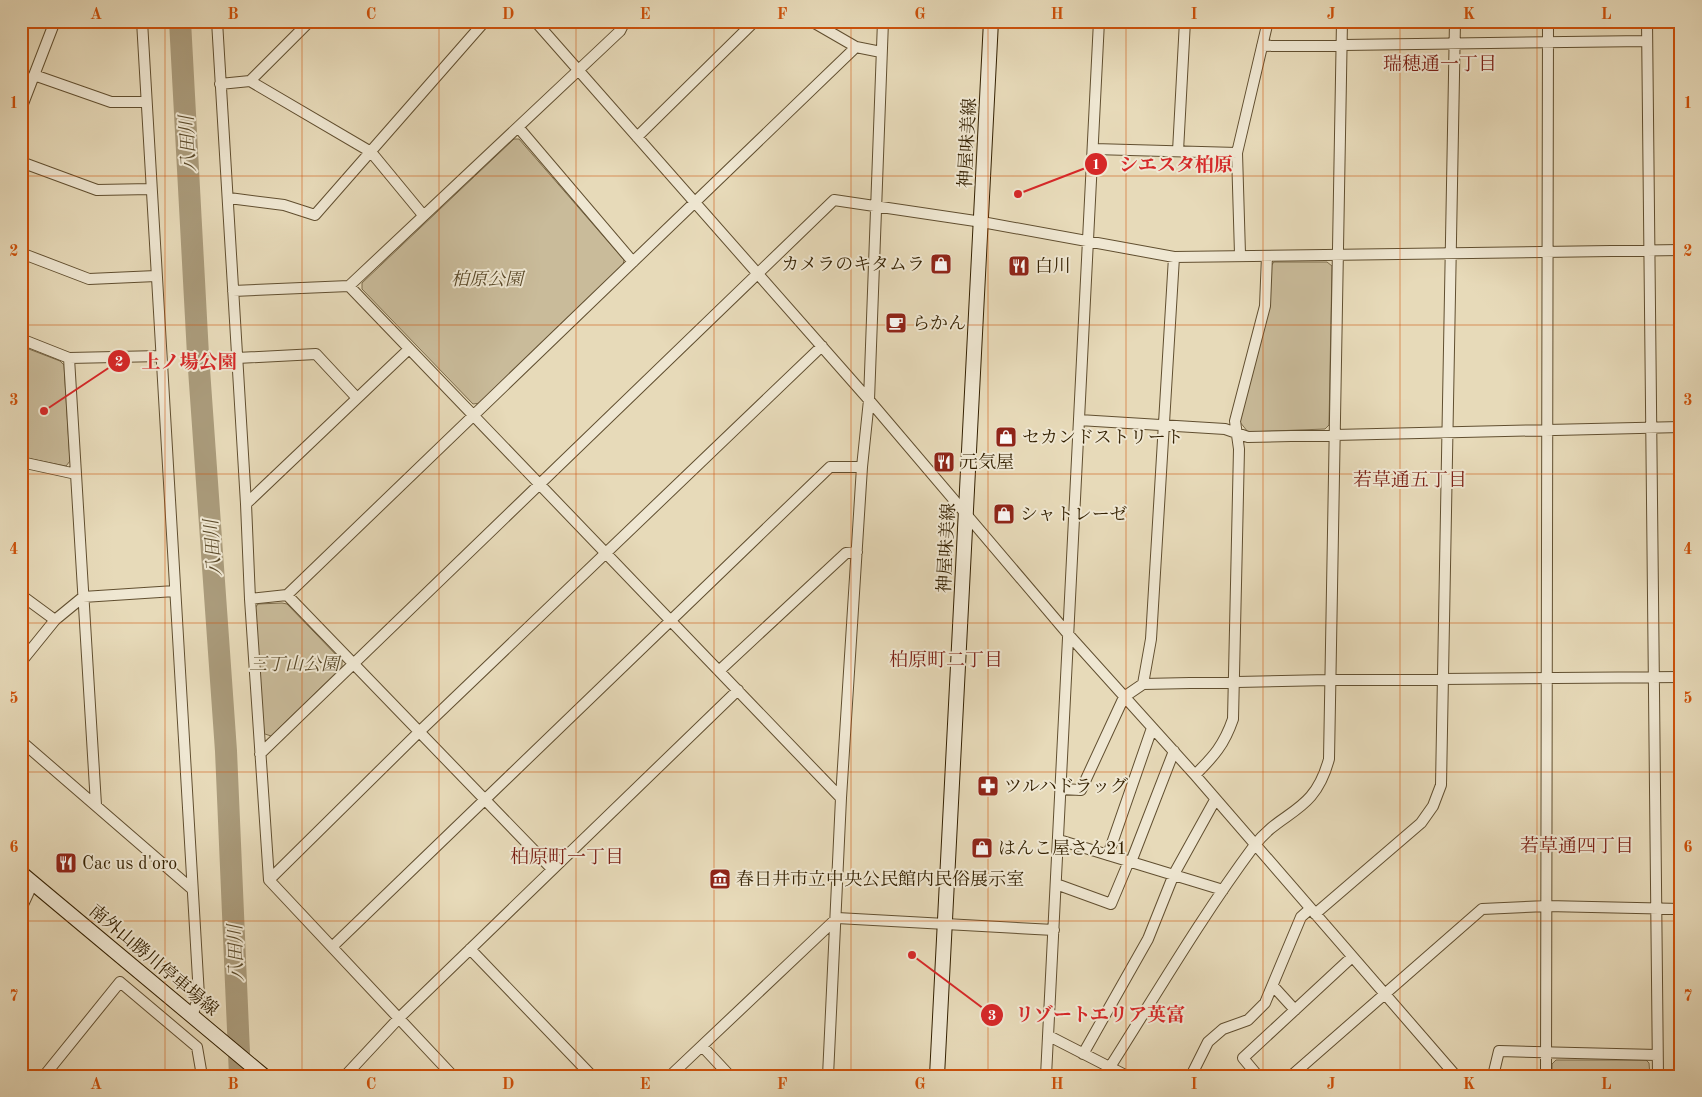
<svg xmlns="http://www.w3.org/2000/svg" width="1702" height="1097" font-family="'Old Standard TT','Noto Serif JP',serif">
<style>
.green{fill:#c9bb9a;stroke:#7e6e4e}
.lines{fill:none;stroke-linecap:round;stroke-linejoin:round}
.river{stroke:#aa9b7b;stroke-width:22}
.minor-casing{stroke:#614f30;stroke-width:12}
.secondary-casing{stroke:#342102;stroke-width:16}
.minor{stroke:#efe7d2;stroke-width:10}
.secondary{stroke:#efe7d2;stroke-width:14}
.grid{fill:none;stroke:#cd510a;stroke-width:1;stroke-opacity:0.55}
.labels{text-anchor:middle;stroke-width:4;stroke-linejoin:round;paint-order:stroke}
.street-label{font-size:18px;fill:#342102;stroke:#efe7d2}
.poi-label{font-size:18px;fill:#342102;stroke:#efe7d2;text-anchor:start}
.park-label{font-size:18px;font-style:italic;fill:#594828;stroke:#efe7d2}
.neighbourhood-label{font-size:19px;fill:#7a1f14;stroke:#efe7d2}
.water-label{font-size:19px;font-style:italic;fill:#5d4c2c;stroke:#efe7d2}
.leader{fill:none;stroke:#d62828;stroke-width:2}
.callout-dot{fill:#d62828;stroke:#efe7d2;stroke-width:2}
.mark-label{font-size:15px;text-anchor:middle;font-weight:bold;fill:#fff}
.callout-label{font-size:19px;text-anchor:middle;font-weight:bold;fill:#d62828;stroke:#efe7d2;stroke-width:4;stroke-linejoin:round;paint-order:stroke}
.neatline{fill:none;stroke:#cd510a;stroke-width:2}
.grid-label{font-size:16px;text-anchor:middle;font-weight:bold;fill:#cd510a}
</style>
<rect width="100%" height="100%" fill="#e7dab9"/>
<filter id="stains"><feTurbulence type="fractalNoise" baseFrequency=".004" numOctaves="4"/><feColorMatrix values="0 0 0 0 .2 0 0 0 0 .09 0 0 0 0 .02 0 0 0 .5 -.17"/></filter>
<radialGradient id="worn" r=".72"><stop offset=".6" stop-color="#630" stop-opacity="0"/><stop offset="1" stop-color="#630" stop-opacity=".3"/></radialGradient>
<!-- green -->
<path class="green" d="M514 139H519L624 260 623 265 480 403 473 404 362 289V283Z
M1274 262H1327L1332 266 1329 425 1325 429 1248 432 1239 421 1270 267Z
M21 346 60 361 64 365 70 461 66 466 21 457Z
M282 603 287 604 342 661V667L271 736 262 733 255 608 258 604Z
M1556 1060H1646L1649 1063 1650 1076H1552V1064Z"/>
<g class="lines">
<!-- river -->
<path class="river" d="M180 21 198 355 226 751 240 1076"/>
<!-- minor casing -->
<g class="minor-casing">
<path id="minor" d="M142 21 199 996 192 1016
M217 21 246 504 250 599 269 880 453 1076
M535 21 869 400 1068 634 1195 775 1456 1076
M811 21 856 47 881 52
M1647 21 1658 1076
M1262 46 1647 41
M34 75 111 102H146
M250 81 371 152 423 215
M220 84 250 81 310 21
M21 109 55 21
M518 127 633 262
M637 137 755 21
M1094 149 1237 153
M1178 151 1185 21
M21 162 97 190 151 189
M229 198 284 205 315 215 485 21
M21 253 89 279 156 276
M1240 254 1237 153 1268 21
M349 286 620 31 625 21
M233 291 349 286 841 798
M21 339 69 358 161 356
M69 358 96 805
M237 358 316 354 357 398
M1079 420 1225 429 1248 437 1681 427
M21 462 76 474
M246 504 409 349
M21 595 55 620
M250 599 287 595
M21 662 55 620 83 597 175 591
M720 670 846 553 857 552
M1143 684 1151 639 1174 257
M21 741 192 889
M260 754 834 200 982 222 1174 257 1681 250
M1195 775C1214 756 1224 745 1233 719L1239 449 1235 421 1265 306 1267 256
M1061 789 1081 790 1124 697 1143 684 1329 680 1681 677
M1059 840 1223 890
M1108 855 1152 728
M1131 862 1174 751
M552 869 287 595 856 47
M269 880 419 732 822 346
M1056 884 1111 904 1129 861
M21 909 33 883
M1315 914 1421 823 1433 806 1441 785 1455 21
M333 946 830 467H862
M470 949 592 1076
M1274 987 1295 1010
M1049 1036 1127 1076
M702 1046 730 1076
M1083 1054 1148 939 1174 874 1215 800
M1110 1067C1157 993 1202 916 1254 846 1282 809 1314 815 1329 759L1342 21
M44 1076 120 982 197 1047 202 1076
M345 1076 399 1018 738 690
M670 1076 837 918 1054 930
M828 1076 841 798 862 467 869 400 883 21
M1046 1076 1099 21
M1191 1076 1208 1042 1223 1029 1248 1020 1265 1003 1301 917 1310 909
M1258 1076 1243 1058 1352 957
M1291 1076 1482 909 1547 906 1681 909
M1493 1076 1499 1051 1657 1055
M1546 1076 1548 21"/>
</g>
<!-- secondary casing -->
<g class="secondary-casing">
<path id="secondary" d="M21 873 264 1076
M937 1076 991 21"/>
</g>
<!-- minor -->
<use href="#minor" class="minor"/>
<!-- secondary -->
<use href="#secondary" class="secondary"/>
</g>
<!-- grid -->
<path class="grid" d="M165 21V1076M302 21V1076M439 21V1076M576 21V1076M714 21V1076M851 21V1076M988 21V1076M1126 21V1076M1263 21V1076M1400 21V1076M1537 21V1076M21 176H1681M21 325H1681M21 474H1681M21 623H1681M21 772H1681M21 921H1681"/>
<!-- icons -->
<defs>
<g id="shop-square" transform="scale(1.125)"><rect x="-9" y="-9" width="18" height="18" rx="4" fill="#8f2418" stroke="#efe7d2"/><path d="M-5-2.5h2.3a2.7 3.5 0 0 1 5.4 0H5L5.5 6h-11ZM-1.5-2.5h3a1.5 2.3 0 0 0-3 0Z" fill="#fff"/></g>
<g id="restaurant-square" transform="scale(1.125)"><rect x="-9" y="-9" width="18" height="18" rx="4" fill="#8f2418" stroke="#efe7d2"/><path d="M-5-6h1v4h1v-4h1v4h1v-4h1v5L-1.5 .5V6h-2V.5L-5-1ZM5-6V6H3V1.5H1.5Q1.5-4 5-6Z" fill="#fff"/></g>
<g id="cafe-square" transform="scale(1.125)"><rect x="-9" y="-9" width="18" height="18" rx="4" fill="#8f2418" stroke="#efe7d2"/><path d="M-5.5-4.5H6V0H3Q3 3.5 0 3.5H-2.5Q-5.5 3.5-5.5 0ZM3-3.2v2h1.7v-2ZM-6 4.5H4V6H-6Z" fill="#fff"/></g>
<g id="pharmacy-square" transform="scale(1.125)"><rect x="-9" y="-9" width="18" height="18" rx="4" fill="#8f2418" stroke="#efe7d2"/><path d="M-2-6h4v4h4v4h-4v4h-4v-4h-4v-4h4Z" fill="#fff"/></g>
<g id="museum-square" transform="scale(1.125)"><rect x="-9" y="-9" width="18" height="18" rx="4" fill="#8f2418" stroke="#efe7d2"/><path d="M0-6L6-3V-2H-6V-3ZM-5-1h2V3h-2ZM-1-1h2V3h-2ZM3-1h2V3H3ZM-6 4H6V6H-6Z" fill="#fff"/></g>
</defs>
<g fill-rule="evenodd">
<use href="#shop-square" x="941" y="264"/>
<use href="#restaurant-square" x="1019" y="266"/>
<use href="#cafe-square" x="896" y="323"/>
<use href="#shop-square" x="1006" y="437"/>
<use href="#restaurant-square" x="944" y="462"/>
<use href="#shop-square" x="1004" y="514"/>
<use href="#pharmacy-square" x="988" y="786"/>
<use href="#shop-square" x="982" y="848"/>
<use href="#restaurant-square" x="66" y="863"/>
<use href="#museum-square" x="720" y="879"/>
</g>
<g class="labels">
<!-- street labels -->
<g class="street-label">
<text transform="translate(967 143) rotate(-87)" y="6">神屋味美線</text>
<text transform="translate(946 548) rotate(-87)" y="6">神屋味美線</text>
<text transform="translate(154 960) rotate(40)" y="6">南外山勝川停車場線</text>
</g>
<!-- poi labels -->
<g class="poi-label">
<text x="925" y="270" text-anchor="end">カメラのキタムラ</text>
<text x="1035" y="272">白川</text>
<text x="912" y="329">らかん</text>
<text x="1022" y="443">セカンドストリート</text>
<text x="960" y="468">元気屋</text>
<text x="1020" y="520">シャトレーゼ</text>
<text x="1004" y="792">ツルハドラッグ</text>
<text x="998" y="854">はんこ屋さん21</text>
<text x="82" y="869">Cac us d'oro</text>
<text x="736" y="885">春日井市立中央公民館内民俗展示室</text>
</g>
<!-- park labels -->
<g class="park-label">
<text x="487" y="285">柏原公園</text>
<text x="294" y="670">三丁山公園</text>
</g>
<!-- neighbourhood labels -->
<g class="neighbourhood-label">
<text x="1440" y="70">瑞穂通一丁目</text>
<text x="1410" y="486">若草通五丁目</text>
<text x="946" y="666">柏原町二丁目</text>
<text x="1577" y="852">若草通四丁目</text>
<text x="567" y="863">柏原町一丁目</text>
</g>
<!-- water labels -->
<g class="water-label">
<text transform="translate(187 144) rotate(-93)" y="7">八田川</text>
<text transform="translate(212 548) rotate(-94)" y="7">八田川</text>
<text transform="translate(235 953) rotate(-92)" y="7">八田川</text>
</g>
</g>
<!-- callouts -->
<path class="leader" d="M1018 194L1096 164M44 411L119 361M912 955L992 1015"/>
<g class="callout-dot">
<circle cx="1018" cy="194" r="5"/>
<circle cx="44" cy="411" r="5"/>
<circle cx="912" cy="955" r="5"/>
<circle cx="1096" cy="164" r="12"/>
<circle cx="119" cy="361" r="12"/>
<circle cx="992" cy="1015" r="12"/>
</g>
<g class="mark-label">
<text x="1096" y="169">1</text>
<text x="119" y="366">2</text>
<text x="992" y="1020">3</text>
</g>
<g class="callout-label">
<text x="1176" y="171">シエスタ柏原</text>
<text x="189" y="368">上ノ場公園</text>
<text x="1100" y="1021">リゾートエリア英富</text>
</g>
<!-- margin -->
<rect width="1702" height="1097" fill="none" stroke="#e7dab9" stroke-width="55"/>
<rect x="28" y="28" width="1646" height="1042" class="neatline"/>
<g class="grid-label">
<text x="96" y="19">A</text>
<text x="233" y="19">B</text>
<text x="371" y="19">C</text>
<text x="508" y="19">D</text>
<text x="645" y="19">E</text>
<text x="782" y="19">F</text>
<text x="920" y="19">G</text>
<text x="1057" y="19">H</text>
<text x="1194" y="19">I</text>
<text x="1331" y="19">J</text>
<text x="1469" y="19">K</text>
<text x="1606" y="19">L</text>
<text x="14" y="108">1</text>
<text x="1688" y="108">1</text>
<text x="14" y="256">2</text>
<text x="1688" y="256">2</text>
<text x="14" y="405">3</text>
<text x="1688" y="405">3</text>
<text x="14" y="554">4</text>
<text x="1688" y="554">4</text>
<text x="14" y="703">5</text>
<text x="1688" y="703">5</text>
<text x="14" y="852">6</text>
<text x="1688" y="852">6</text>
<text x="14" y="1001">7</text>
<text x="1688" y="1001">7</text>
<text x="96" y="1089">A</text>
<text x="233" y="1089">B</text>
<text x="371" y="1089">C</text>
<text x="508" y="1089">D</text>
<text x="645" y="1089">E</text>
<text x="782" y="1089">F</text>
<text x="920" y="1089">G</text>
<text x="1057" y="1089">H</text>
<text x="1194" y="1089">I</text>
<text x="1331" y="1089">J</text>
<text x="1469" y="1089">K</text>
<text x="1606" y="1089">L</text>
</g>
<rect width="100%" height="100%" filter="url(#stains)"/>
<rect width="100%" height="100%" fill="url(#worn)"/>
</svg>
